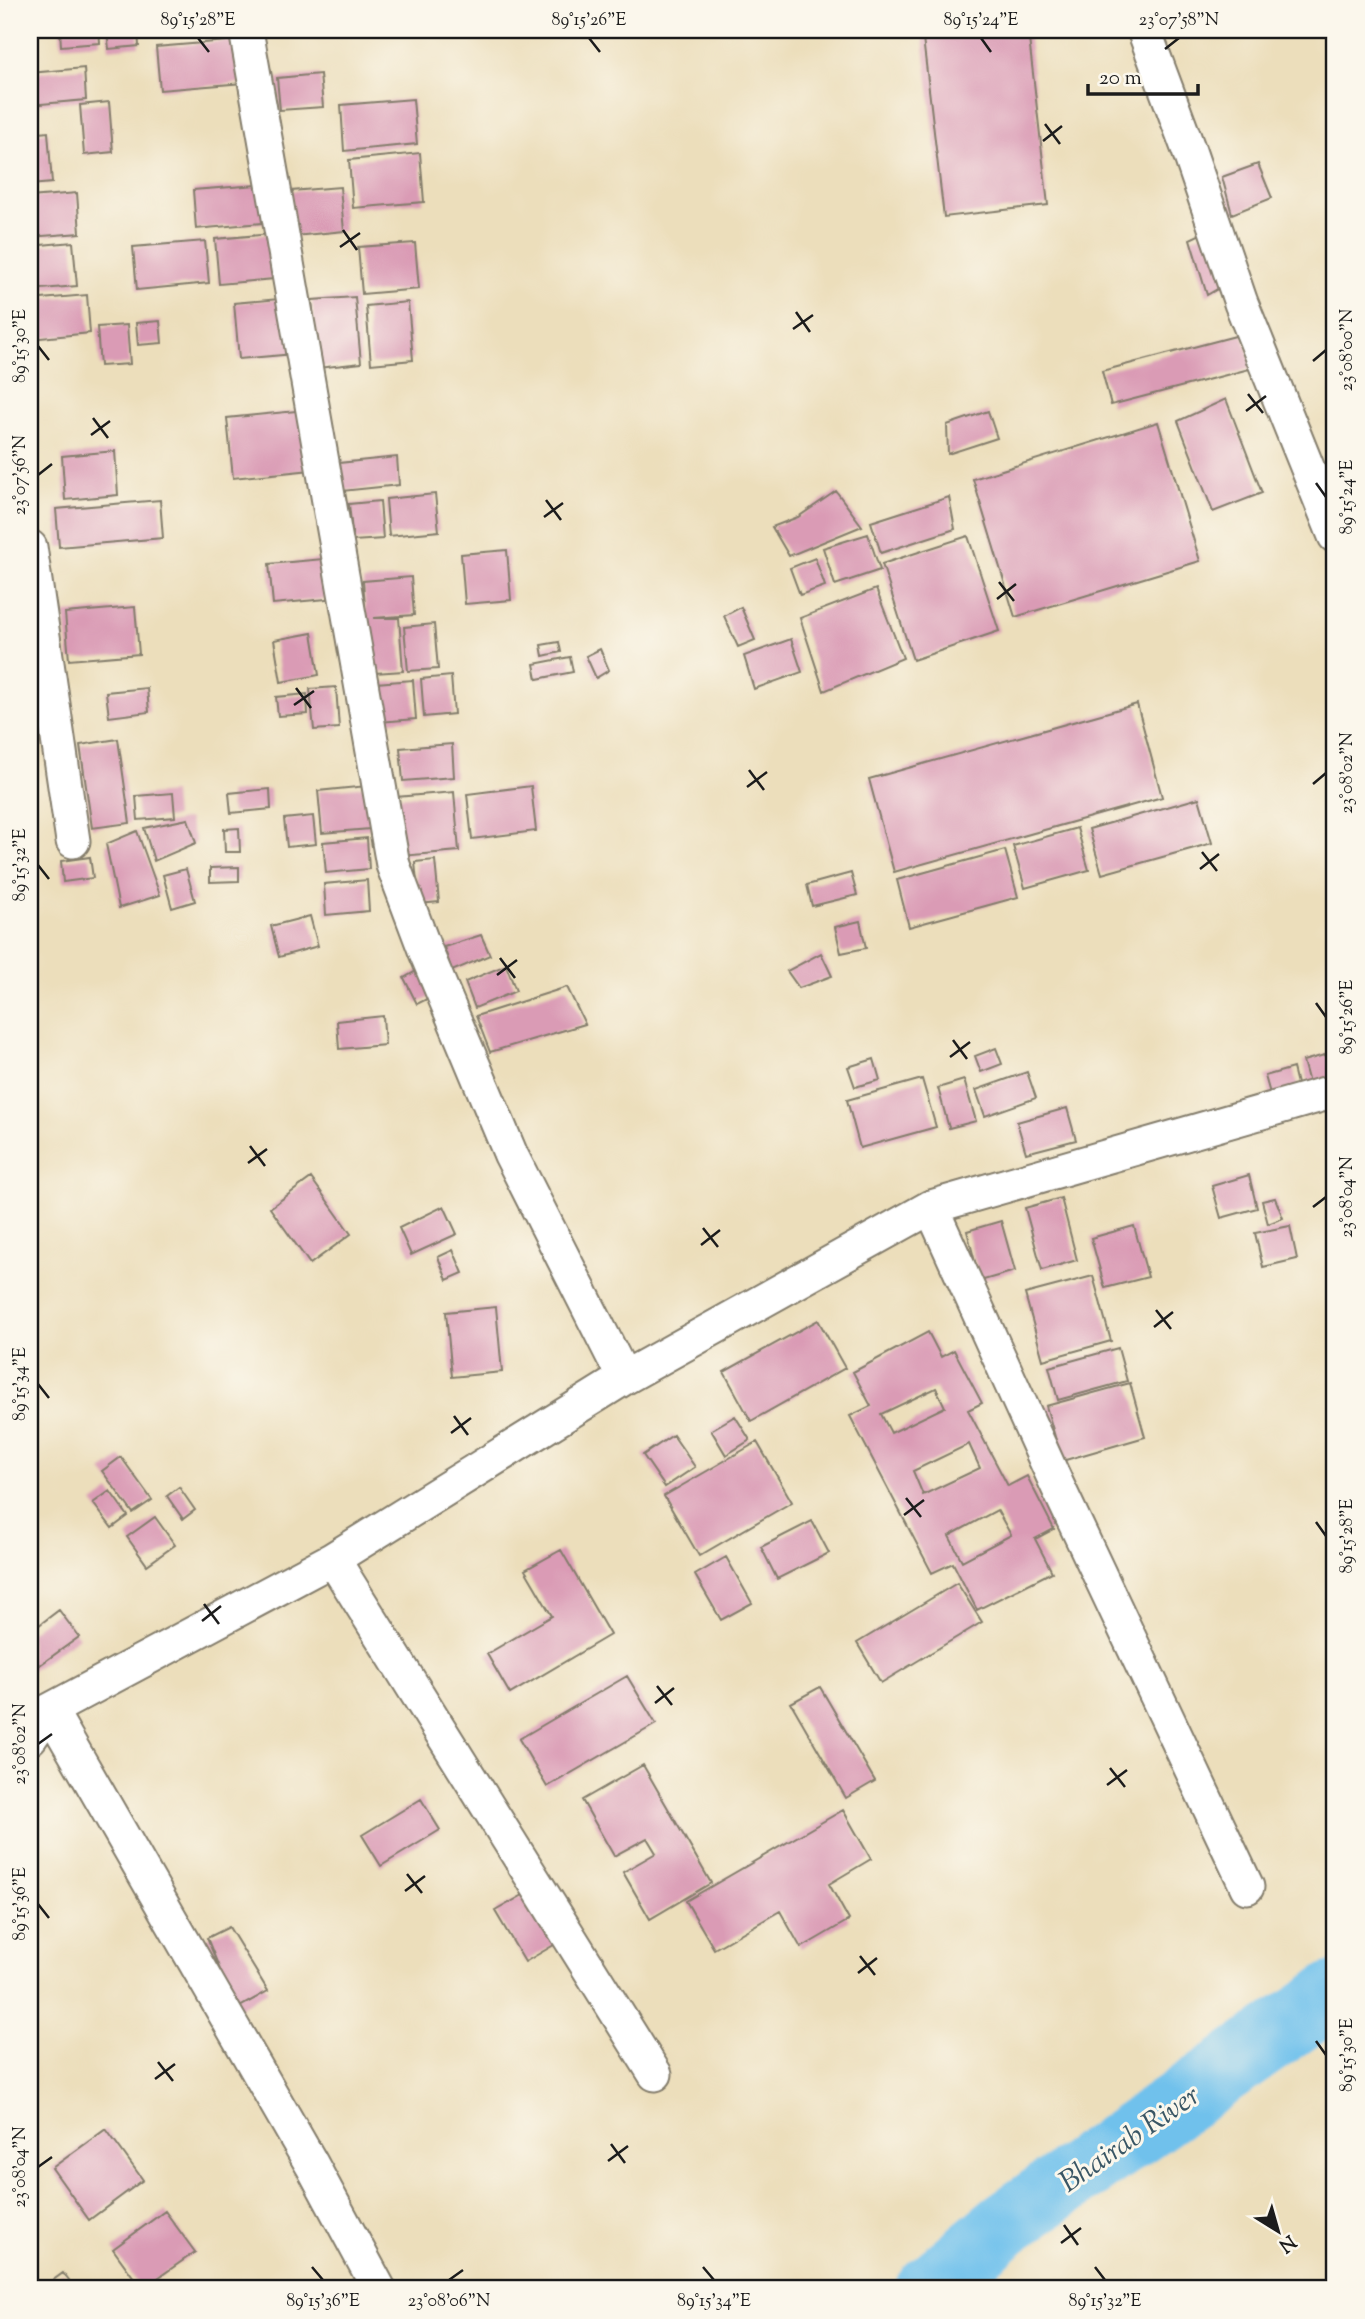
<svg xmlns="http://www.w3.org/2000/svg" width="1365" height="2319" font-family="'Sorts Mill Goudy',serif">
<style>
.lines{fill:none;stroke-linecap:round;stroke-linejoin:round}
.river{stroke:#70c1ec;stroke-width:66}
.building{fill:#da9bb5;fill-rule:evenodd}
.minor-casing{stroke:#847d6c;stroke-width:37}
.minor{stroke:#fff;stroke-width:33}
.ticks{fill:none;stroke:#1c1c1c;stroke-width:2.5}
.labels{text-anchor:middle;stroke-width:6;stroke-linejoin:round;paint-order:stroke}
.water-label{font-size:30px;font-style:italic;fill:#395665;stroke:#fbf7ec}
.neatline{fill:none;stroke:#1c1c1c;stroke-width:2.5}
.ticks-label{font-size:18px;text-anchor:middle;fill:#1c1c1c}
</style>
<rect width="100%" height="100%" fill="#fbf7ec"/>
<filter id="ink" filterUnits="userSpaceOnUse"><feTurbulence type="fractalNoise" baseFrequency=".0143" numOctaves="2"/><feDisplacementMap in="SourceGraphic" scale="14" xChannelSelector="R" yChannelSelector="G"/><feConvolveMatrix kernelMatrix="1 2 1 2 8 2 1 2 1" color-interpolation-filters="sRGB"/></filter>
<filter id="wash" filterUnits="userSpaceOnUse"><feTurbulence type="fractalNoise" baseFrequency=".00686" numOctaves="4" result="noise"/><feDisplacementMap in="SourceGraphic" scale="28" xChannelSelector="R" yChannelSelector="G"/><feGaussianBlur stdDeviation="1.57" result="paint"/><feColorMatrix in="noise" values="0 0 0 0 0 0 0 0 0 0 0 0 0 0 0 0 0 1.4 0 .05"/><feComposite in="paint" operator="in"/></filter>
<g filter="url(#wash)">
<rect width="100%" height="100%" fill="#ecdebb"/>
<g class="lines">
<!-- river -->
<path class="river" d="M928 2289 1005 2224 1335 1994"/>
</g>
<g id="blocks">
<!-- building -->
<path class="building" d="M60 30H99L100 43 61 46Z
M107 30H138L139 46 109 49Z
M922 30H1028L1048 205 944 217Z
M239 40 243 83 160 90 156 47Z
M84 68 86 100 30 105V73Z
M320 74 323 107 280 110 277 78Z
M413 99 417 144 344 151 341 105Z
M109 102 113 152 84 155 80 105Z
M48 132 52 183 30 185V134Z
M420 153 424 202 353 208 349 160Z
M1258 164 1272 198 1232 214 1222 177Z
M269 184 273 222 196 229 193 190Z
M340 187 344 231 295 236 291 191Z
M77 193 80 233 30 237V197Z
M1211 229 1231 281 1207 295 1190 239Z
M271 234 274 279 219 284 215 239Z
M205 241 209 283 137 290 133 247Z
M73 242 77 286 30 290V246Z
M415 243 419 289 362 294 358 247Z
M87 295 90 333 31 339 30 300Z
M355 297 361 363 318 368 312 300Z
M290 298 294 354 239 359 234 303Z
M408 302 413 360 371 364 366 306Z
M160 321 162 343 138 345 136 323Z
M127 325 130 364 100 366 97 327Z
M1243 334 1253 368 1111 405 1102 371Z
M1226 399 1262 493 1213 512 1178 421Z
M306 410 311 470 233 478 227 418Z
M988 411 997 438 948 454 947 425Z
M1158 422 1200 561 1015 617 973 479Z
M115 451 118 495 65 500 62 456Z
M397 457 399 485 342 491 339 463Z
M836 491 862 526 789 556 772 527 798 517Z
M435 494 439 531 389 536 386 499Z
M949 497 955 529 881 553 871 522Z
M160 500 163 538 59 547 56 509Z
M380 501 383 539 353 541 349 504Z
M868 534 880 570 835 585 823 548Z
M968 536 999 631 913 660 882 564Z
M507 550 511 600 465 604 461 554Z
M334 558 337 598 273 604 269 564Z
M815 558 825 586 800 595 790 568Z
M411 577 414 615 374 618H399L403 671 375 673 366 619 363 581Z
M876 589 903 658 824 691 800 618Z
M135 607 139 654 69 660 65 613Z
M741 607 755 640 738 647 724 616Z
M434 624 438 669 408 671 404 627Z
M312 633 319 675 281 682 274 640Z
M791 639 802 672 754 689 744 656Z
M559 642 561 652 543 656 541 645Z
M600 649 609 670 596 678 586 656Z
M570 657 573 672 537 679 534 664Z
M451 676 454 714 424 717 421 679Z
M413 680 416 719 379 722 376 683Z
M336 687 339 728 314 730 310 689Z
M147 688 149 712 109 717 106 692Z
M307 694 308 714 278 716 276 697Z
M1137 704 1162 797 894 872 869 779Z
M118 739 130 823 92 828 80 745Z
M452 744 454 777 403 781 400 748Z
M367 786 370 829 322 833 318 791Z
M531 786 536 831 472 839 467 794Z
M270 789 271 809 231 813 229 793Z
M454 792 459 851 401 856 396 797Z
M173 793 175 817 138 820 136 796Z
M1199 798 1212 843 1102 874 1089 829Z
M313 816 316 844 287 847 284 819Z
M188 819 196 843 154 861 144 828Z
M239 828 240 852H225L224 829Z
M1077 828 1089 870 1025 888 1013 846Z
M137 831 160 895 119 908 106 844Z
M367 838 369 869 326 873 323 842Z
M1005 850 1018 897 909 927 897 880Z
M90 857 93 878 63 882 61 861Z
M435 860 439 902 419 904 415 862Z
M239 867V881L210 882V868Z
M186 869 195 901 172 908 163 875Z
M851 873 857 895 812 906 807 885Z
M367 880 369 911 326 915 324 884Z
M310 916 318 946 279 957 271 926Z
M860 921 866 948 841 953 835 927Z
M481 935 490 955 452 971 444 947Z
M821 953 832 976 799 988 787 971Z
M506 965 516 991 475 1008 465 982Z
M420 969 433 996 417 1004 404 978Z
M567 987 585 1024 490 1052 476 1016Z
M383 1016 385 1045 339 1049 337 1021Z
M996 1048 1002 1064 981 1072 975 1056Z
M1335 1052V1087L1312 1094 1303 1061Z
M874 1059 880 1080 855 1087 848 1067Z
M1293 1068 1301 1100 1274 1108 1265 1076Z
M1027 1072 1036 1098 985 1116 976 1090Z
M922 1079 936 1127 860 1148 847 1100Z
M964 1080 976 1121 949 1128 938 1088Z
M1067 1108 1076 1140 1026 1153 1017 1122Z
M1249 1175 1257 1208 1221 1218 1212 1186Z
M311 1178 351 1234 310 1264 270 1208Z
M1061 1198 1077 1260 1042 1270 1025 1208Z
M1275 1198 1283 1218 1268 1224 1262 1201Z
M444 1206 457 1234 411 1255 399 1228Z
M1001 1221 1015 1271 980 1281 967 1231Z
M1134 1226 1148 1277 1105 1288 1091 1238Z
M1290 1226 1297 1259 1263 1267 1255 1233Z
M453 1250 463 1273 447 1280 438 1257Z
M1093 1276 1111 1341 1043 1360 1025 1294Z
M496 1307 502 1372 452 1377 446 1312Z
M818 1320 845 1368 751 1421 724 1372Z
M928 1332 941 1357 954 1350 982 1403 968 1410 1008 1486 1027 1476 1054 1529 1035 1539 1052 1572 977 1610 953 1563 932 1573 850 1416 871 1406 853 1372ZM936 1388 945 1407 891 1433 881 1414ZM969 1444 980 1468 923 1495 913 1471ZM997 1510 1011 1535 962 1561 949 1536Z
M1118 1348 1127 1381 1058 1400 1049 1367Z
M1130 1383 1145 1437 1062 1461 1046 1406Z
M735 1416 750 1440 726 1455 711 1430Z
M673 1435 695 1467 665 1487 643 1455Z
M757 1442 792 1502 699 1556 664 1496Z
M121 1457 152 1500 133 1513 102 1471Z
M179 1487 195 1510 183 1519 167 1496Z
M110 1491 128 1516 112 1528 93 1503Z
M155 1517 175 1545 147 1565 127 1537Z
M812 1521 829 1553 777 1579 761 1547Z
M561 1550 610 1635 510 1694 487 1654 552 1616 525 1570Z
M726 1557 752 1603 721 1620 695 1575Z
M957 1583 982 1622 881 1683 857 1643Z
M59 1610 79 1637 30 1672V1632Z
M627 1676 656 1724 547 1787 519 1739Z
M820 1687 875 1781 846 1798 791 1703Z
M643 1765 711 1883 650 1919 623 1872 656 1853 647 1838 614 1856 582 1800Z
M421 1799 440 1830 381 1866 362 1835Z
M843 1810 871 1859 829 1884 849 1920 801 1948 780 1911 714 1949 686 1901Z
M530 1891 559 1942 525 1962 495 1911Z
M229 1927 268 1991 236 2009 207 1938Z
M106 2129 143 2180 89 2220 52 2168Z
M165 2211 195 2252 142 2289 113 2249Z
M63 2273 75 2289H41Z"/>
</g>
</g>
<g filter="url(#ink)">
<use href="#blocks" fill-opacity="0" stroke="#847d6c" stroke-width="2"/>
<g class="lines">
<!-- minor casing -->
<g class="minor-casing">
<path id="minor" d="M246 30 393 865 425 950 511 1155 624 1378 931 1207 1058 1487 1247 1887
M1144 30 1188 148 1241 303 1335 536
M30 547 73 841
M931 1207 1335 1091
M624 1378 333 1559 655 2074
M333 1559 50 1710 312 2165 379 2289
M30 1722 50 1710 30 1738"/>
</g>
<!-- minor -->
<use href="#minor" class="minor"/>
</g>
</g>
<!-- ticks -->
<path class="ticks" d="M198 38 209 52M589 38 600 52M981 38 991 52M1165 49 1179 38M1045 124 1060 144M1043 141 1062 126M343 230 357 250M340 247 360 233M796 312 810 332M793 329 813 315M38 346 49 360M1313 361 1326 350M1248 394 1263 413M1246 411 1266 396M93 418 108 438M91 435 110 421M38 475 52 464M1316 483 1326 497M546 500 561 520M544 517 563 503M999 582 1014 601M997 599 1016 584M296 688 311 708M294 705 314 691M749 770 764 790M1313 784 1326 773M747 787 767 772M1202 852 1217 871M38 865 49 879M1200 869 1219 854M500 958 515 978M497 975 517 960M1316 1003 1326 1017M953 1040 967 1059M950 1057 970 1042M250 1146 265 1166M248 1163 267 1149M1313 1207 1326 1197M703 1228 718 1247M701 1245 720 1230M1156 1310 1171 1329M1154 1327 1173 1312M38 1384 49 1398M454 1416 468 1435M451 1433 471 1418M906 1498 921 1517M904 1515 924 1500M1316 1522 1326 1536M204 1604 219 1624M202 1621 221 1606M657 1686 672 1705M655 1703 674 1688M38 1744 52 1734M1110 1768 1125 1787M1107 1785 1127 1770M407 1874 422 1893M405 1891 425 1876M38 1904 49 1918M860 1956 875 1975M858 1973 877 1958M1316 2041 1326 2055M158 2062 173 2081M155 2079 175 2064M611 2144 625 2163M608 2161 628 2146M38 2167 52 2157M1064 2225 1078 2245M1061 2243 1081 2228M312 2267 323 2280M703 2267 714 2280M1095 2267 1105 2280M449 2280 463 2270"/>
<g class="labels">
<!-- water labels -->
<g class="water-label">
<text transform="translate(1129 2138) rotate(-35)" y="10">Bhairab River</text>
</g>
</g>
<!-- margin -->
<rect width="1365" height="2319" fill="none" stroke="#fbf7ec" stroke-width="77"/>
<!-- north arrow -->
<g transform="translate(1278 2231) rotate(143)" stroke="#fbf7ec" stroke-width="5" paint-order="stroke">
<path d="M0-5L12 26L0 18L-12 26Z" fill="#1c1c1c"/>
<text y="-10" font-size="19" font-weight="bold" text-anchor="middle" fill="#1c1c1c">N</text>
</g>
<!-- scale -->
<path d="M1088 84v10h110v-10" fill="none" stroke="#1c1c1c" stroke-width="3.5"/>
<text x="1099" y="84" font-size="21" fill="#1c1c1c" stroke="#fbf7ec" stroke-width="5" paint-order="stroke">20 m</text>
<rect x="38" y="38" width="1288" height="2242" class="neatline"/>
<g class="ticks-label">
<text x="198" y="25">89°15'28"E</text>
<text x="589" y="25">89°15'26"E</text>
<text x="981" y="25">89°15'24"E</text>
<text x="1179" y="25">23°07'58"N</text>
<text transform="translate(19 346) rotate(-90)" y="6">89°15'30"E</text>
<text transform="translate(1346 350) rotate(-90)" y="6">23°08'00"N</text>
<text transform="translate(19 475) rotate(-90)" y="6">23°07'56"N</text>
<text transform="translate(1346 497) rotate(-90)" y="6">89°15'24"E</text>
<text transform="translate(1346 773) rotate(-90)" y="6">23°08'02"N</text>
<text transform="translate(19 865) rotate(-90)" y="6">89°15'32"E</text>
<text transform="translate(1346 1017) rotate(-90)" y="6">89°15'26"E</text>
<text transform="translate(1346 1197) rotate(-90)" y="6">23°08'04"N</text>
<text transform="translate(19 1384) rotate(-90)" y="6">89°15'34"E</text>
<text transform="translate(1346 1536) rotate(-90)" y="6">89°15'28"E</text>
<text transform="translate(19 1744) rotate(-90)" y="6">23°08'02"N</text>
<text transform="translate(19 1904) rotate(-90)" y="6">89°15'36"E</text>
<text transform="translate(1346 2055) rotate(-90)" y="6">89°15'30"E</text>
<text transform="translate(19 2167) rotate(-90)" y="6">23°08'04"N</text>
<text x="323" y="2306">89°15'36"E</text>
<text x="449" y="2306">23°08'06"N</text>
<text x="714" y="2306">89°15'34"E</text>
<text x="1105" y="2306">89°15'32"E</text>
</g>
</svg>
